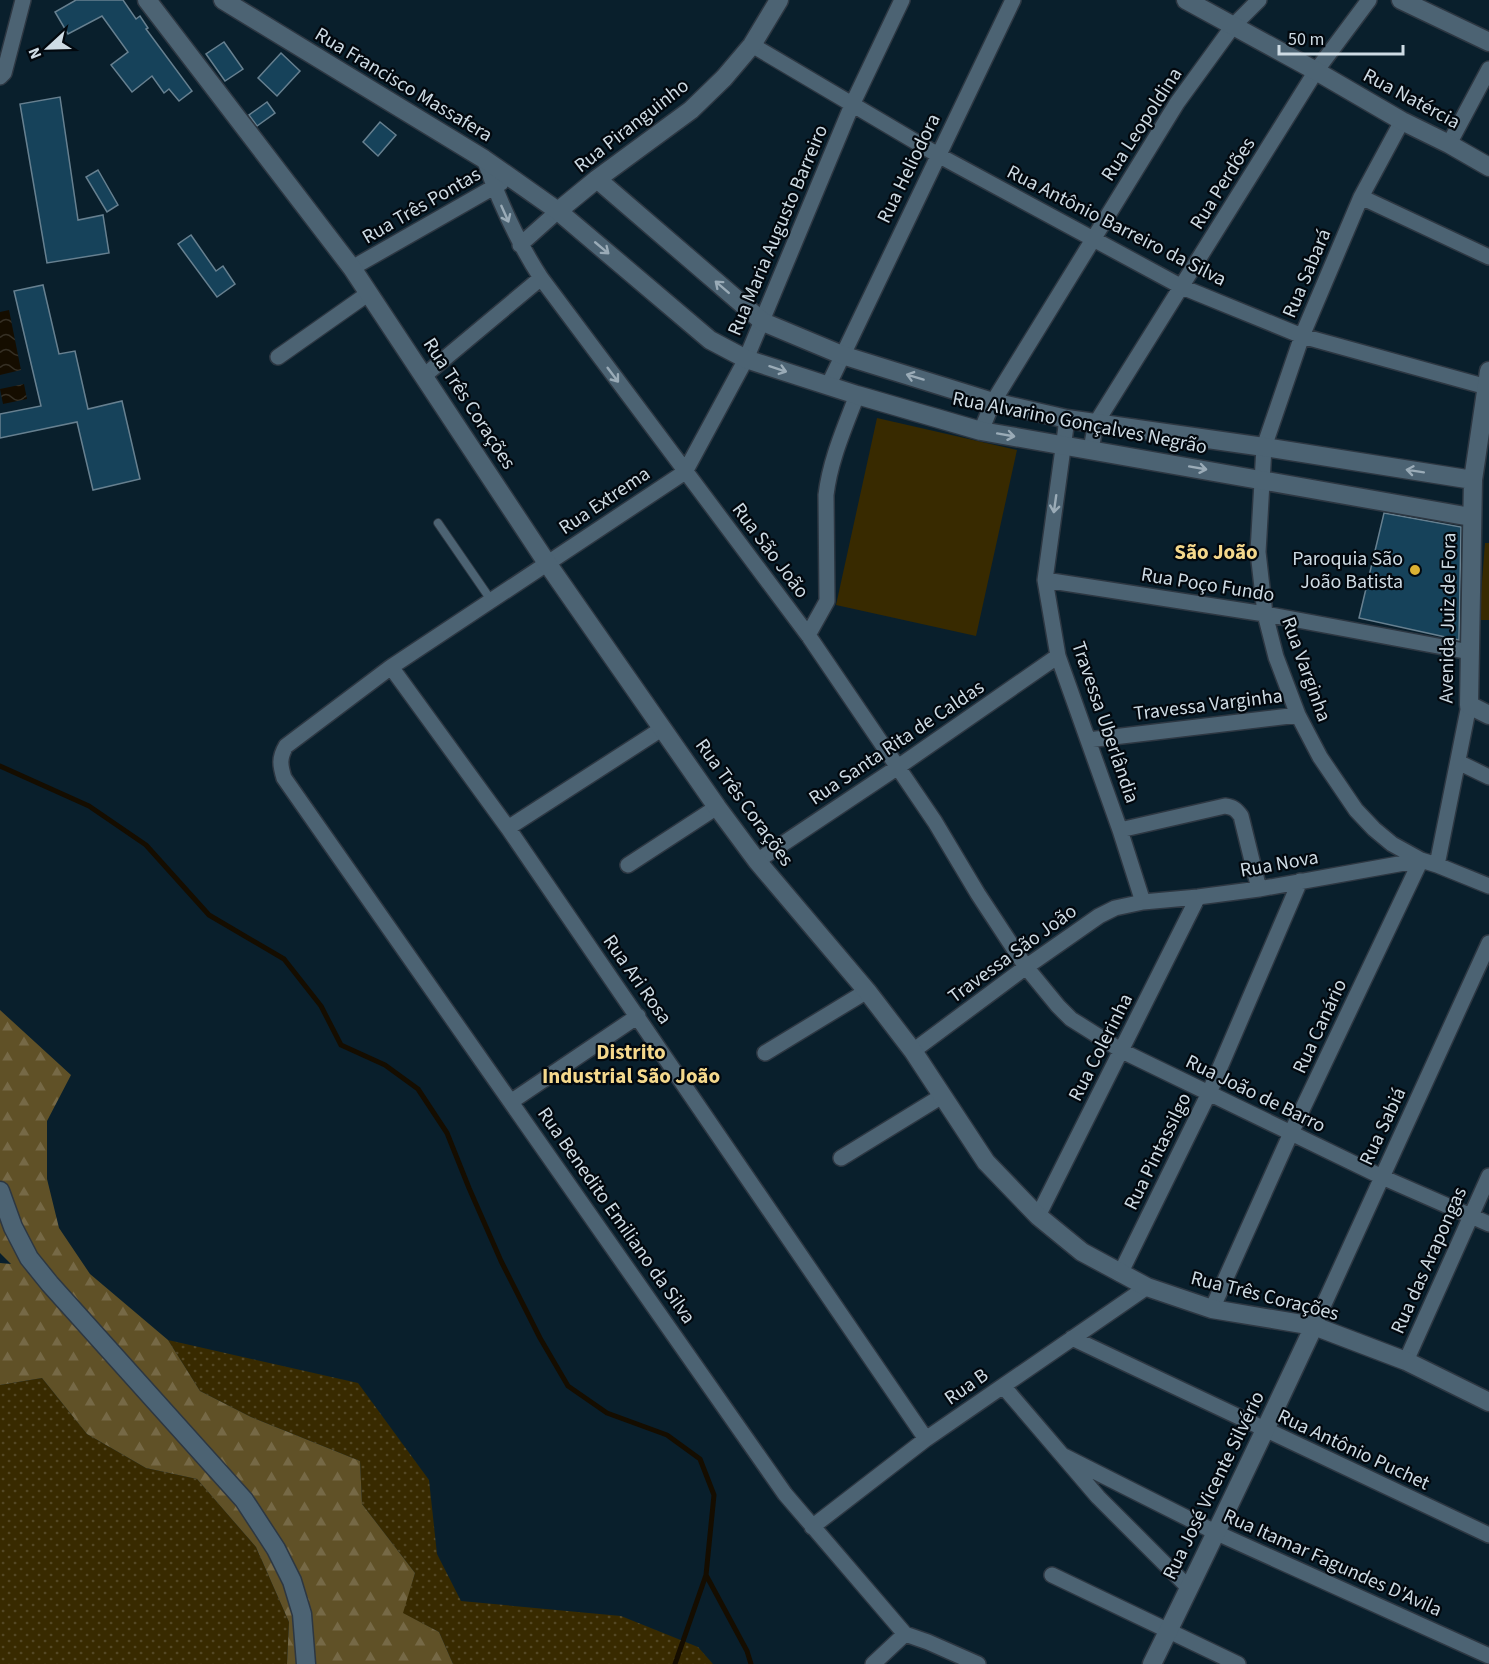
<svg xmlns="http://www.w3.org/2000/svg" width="1489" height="1664" font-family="'Source Sans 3',sans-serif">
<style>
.grass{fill:url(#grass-dots)}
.forest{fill:url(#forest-firs)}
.park{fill:#382a00}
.water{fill:url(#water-waves)}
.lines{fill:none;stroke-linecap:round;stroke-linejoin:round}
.stream{stroke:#150d00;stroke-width:5}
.building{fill:#16425a;stroke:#678090;stroke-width:1.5}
.lane-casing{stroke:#2d3742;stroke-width:10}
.street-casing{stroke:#2d3742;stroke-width:18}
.secondary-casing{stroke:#2d3742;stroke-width:21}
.lane{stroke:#4c6373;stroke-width:8}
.street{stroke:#4c6373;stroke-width:15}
.secondary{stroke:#4c6373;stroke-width:18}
.oneway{stroke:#9aabb7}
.poi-dot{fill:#dbb233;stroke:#02080e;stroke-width:2}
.labels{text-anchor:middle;stroke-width:4.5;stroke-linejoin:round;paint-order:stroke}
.street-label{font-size:20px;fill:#cedbe4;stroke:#02080e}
.poi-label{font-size:20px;fill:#cedbe4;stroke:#02080e;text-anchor:end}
.neighbourhood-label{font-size:21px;font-weight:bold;fill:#f4d88c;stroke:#02080e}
</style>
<defs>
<pattern id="grass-dots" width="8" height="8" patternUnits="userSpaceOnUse" patternTransform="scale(1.5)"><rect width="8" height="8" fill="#382a00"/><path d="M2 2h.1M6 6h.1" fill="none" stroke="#544825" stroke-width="1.8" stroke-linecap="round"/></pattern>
<pattern id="forest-firs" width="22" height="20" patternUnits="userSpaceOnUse" patternTransform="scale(1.5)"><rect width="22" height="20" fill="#605127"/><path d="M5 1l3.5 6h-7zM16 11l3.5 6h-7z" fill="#766946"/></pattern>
<pattern id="water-waves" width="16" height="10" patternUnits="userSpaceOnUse" patternTransform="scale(1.5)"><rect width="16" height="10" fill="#150d00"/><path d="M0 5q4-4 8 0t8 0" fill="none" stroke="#363025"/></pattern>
</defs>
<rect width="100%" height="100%" fill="#091f2c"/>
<!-- grass -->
<path class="grass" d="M168 1340 358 1383 429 1480 437 1554 461 1601 621 1616 698 1647 713 1664H453L439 1632 402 1613 415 1573 362 1504 360 1461 251 1417 200 1391Z
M42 1378 87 1434 146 1468 197 1479 256 1547 289 1622 287 1664H0V1385Z"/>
<!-- forest -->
<path class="forest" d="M0 1010 71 1075 47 1121V1179L59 1228 90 1274 168 1340 200 1391 251 1417 360 1461 362 1504 415 1573 403 1613 439 1632 453 1664H287L289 1622 256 1547 197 1479 146 1468 87 1434 42 1378 0 1385V1263L11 1264 0 1253Z"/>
<!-- park -->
<path class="park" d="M877 418 1017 450 976 636 836 605Z
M1485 543H1489V620H1479Z"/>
<!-- water -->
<path class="water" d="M9 310 21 370 0 375V312Z
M24 384 27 399 3 404 0 389Z"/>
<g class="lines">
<!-- stream -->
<path class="stream" d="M0 766 89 806 146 845 209 915 284 959 321 1006 341 1045 385 1065 418 1089 447 1133 469 1188 501 1261 540 1338 568 1386 607 1413 667 1435 700 1459 714 1495 706 1575 747 1651 751 1664
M675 1664 706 1575"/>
</g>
<!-- building -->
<path class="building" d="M76 0H123L136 19 140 16 148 28 146 29 192 91 179 101 169 89 164 93 152 76 132 92 111 65 128 52 102 16 68 34 55 12Z
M224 42 243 69 225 81 206 54Z
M281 53 300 71 277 96 258 78Z
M60 97 78 220 103 215 109 253 47 263 20 104Z
M267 102 275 113 257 126 249 115Z
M380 122 396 135 378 156 363 142Z
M98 170 118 205 107 212 86 177Z
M191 235 216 271 223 266 235 284 217 297 178 244Z
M43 285 59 354 75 351 88 409 122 401 140 479 93 490 77 422 0 438V414L41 406 14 291Z
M1384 513 1461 527 1459 640 1359 618Z"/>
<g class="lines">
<!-- lane casing -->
<g class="lane-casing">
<path id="lane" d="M438 523 491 600"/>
</g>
<!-- street casing -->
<g class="street-casing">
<path id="street" d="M902 0 852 105 746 359 685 472 391 667 286 746C279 758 280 765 284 778L785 1494 905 1634 928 1642 978 1664
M752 45 938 155 1182 287 1302 336 1487 387
M0 77 4 73 23 0
M1402 121 1361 197 1302 336 1264 447 1258 552 1265 614 1276 657 1298 715 1320 757 1356 810 1374 829 1392 844 1421 860 1437 865 1489 886
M1449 144 1489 69
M484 159C499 201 517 241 541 278L808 635 935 822 978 894 1026 967 1058 1006 1071 1019 1122 1051 1382 1177 1489 1224
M1361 197 1489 257
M520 245 558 211
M352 268 501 183
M278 357 369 293
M425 375 541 278
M828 386 1013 0
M1067 419 1045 580 1058 656 1120 830 1143 902
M981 431 993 402 1177 103 1233 26 1259 0
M1091 449 1096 423 1316 71 1369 0
M1045 580 1265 614 1470 652
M808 635 827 601 826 495C830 460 845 427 857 395
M391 667 508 828 926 1439
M1088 740 1298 715
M1458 762 1489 777
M508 828 663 728
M1120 830 1225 806C1233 807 1236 809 1241 816L1259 889
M757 861 898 767 1058 656
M628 865 717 807
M1437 865 1469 705
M913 1051 1026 967 1099 916 1115 908 1143 902 1198 897 1259 889 1421 860
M765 1053 867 991
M512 1101 638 1016
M841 1158 942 1096
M1038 1216 1198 897
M1120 1274 1209 1093 1300 881
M1212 1309 1291 1133 1421 860
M1314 1326 1489 943
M1072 1338 1489 1535
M1406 1361 1489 1176
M1003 1386 1098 1497 1188 1587
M1064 1456 1217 1533 1489 1656
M812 1527 926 1439 1147 1287
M1052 1575 1238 1664
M873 1664 905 1634"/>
</g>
<!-- secondary casing -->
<g class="secondary-casing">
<path id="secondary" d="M147 0 352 268 547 563 717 807 757 861 867 991 913 1051 986 1162 1038 1216 1082 1252 1147 1287 1212 1309 1314 1326 1406 1361 1489 1402
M223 0 484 159 558 211 710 340 746 359 857 395 981 431 1471 517
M1186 0 1316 71 1402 121 1449 144 1489 167
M1401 0 1489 42
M597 179 763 322 842 355 993 402 1067 419 1264 447 1473 480
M558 211 597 179 691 110 724 78 752 45 779 0
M1489 371 1473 480 1469 705 1489 715
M0 1191 13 1227 29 1258 50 1284 244 1500 276 1549 292 1581 302 1614 306 1664
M1152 1664C1207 1552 1261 1439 1314 1326"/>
</g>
<!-- lane -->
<use href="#lane" class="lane"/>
<!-- street -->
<use href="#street" class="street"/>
<!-- secondary -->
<use href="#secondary" class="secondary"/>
</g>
<!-- one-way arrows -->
<defs><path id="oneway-shaft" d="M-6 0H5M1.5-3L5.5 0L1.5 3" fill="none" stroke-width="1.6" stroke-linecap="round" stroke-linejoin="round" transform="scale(1.5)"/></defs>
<g class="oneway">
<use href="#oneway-shaft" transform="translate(505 214) rotate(66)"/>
<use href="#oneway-shaft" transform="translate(602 248) rotate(40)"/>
<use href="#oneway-shaft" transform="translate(722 287) rotate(-139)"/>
<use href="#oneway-shaft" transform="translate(778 369) rotate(18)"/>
<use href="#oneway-shaft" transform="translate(613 375) rotate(53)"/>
<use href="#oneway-shaft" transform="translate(915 377) rotate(-163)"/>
<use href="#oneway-shaft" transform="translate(1006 435) rotate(10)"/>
<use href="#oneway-shaft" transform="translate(1198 468) rotate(10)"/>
<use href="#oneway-shaft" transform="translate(1415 471) rotate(-171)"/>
<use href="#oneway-shaft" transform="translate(1055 504) rotate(98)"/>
</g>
<!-- markers -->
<circle class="poi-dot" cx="1415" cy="570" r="6"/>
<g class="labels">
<!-- street labels -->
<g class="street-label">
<text transform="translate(404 84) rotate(31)" y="7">Rua Francisco Massafera</text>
<text transform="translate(1412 98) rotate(28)" y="7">Rua Natércia</text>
<text transform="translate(1141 124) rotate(-57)" y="7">Rua Leopoldina</text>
<text transform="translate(631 125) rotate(-38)" y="7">Rua Piranguinho</text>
<text transform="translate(908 168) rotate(-64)" y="7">Rua Heliodora</text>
<text transform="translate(1222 183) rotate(-58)" y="7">Rua Perdões</text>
<text transform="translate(421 205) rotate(-30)" y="7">Rua Três Pontas</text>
<text transform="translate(1117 225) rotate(27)" y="7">Rua Antônio Barreiro da Silva</text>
<text transform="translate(777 230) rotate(-67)" y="7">Rua Maria Augusto Barreiro</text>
<text transform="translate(1306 273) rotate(-67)" y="7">Rua Sabará</text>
<text transform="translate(470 403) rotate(57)" y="7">Rua Três Corações</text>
<text transform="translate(1080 422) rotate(11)" y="7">Rua Alvarino Gonçalves Negrão</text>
<text transform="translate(604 500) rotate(-34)" y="7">Rua Extrema</text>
<text transform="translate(771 550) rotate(53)" y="7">Rua São João</text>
<text transform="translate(1208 584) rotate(9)" y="7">Rua Poço Fundo</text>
<text transform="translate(1447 618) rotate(-89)" y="7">Avenida Juiz de Fora</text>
<text transform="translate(1307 669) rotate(70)" y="7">Rua Varginha</text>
<text transform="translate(1208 704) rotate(-7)" y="7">Travessa Varginha</text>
<text transform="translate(1106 722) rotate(71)" y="7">Travessa Uberlândia</text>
<text transform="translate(896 742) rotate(-34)" y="7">Rua Santa Rita de Caldas</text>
<text transform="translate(745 802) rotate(54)" y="7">Rua Três Corações</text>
<text transform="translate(1279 863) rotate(-10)" y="7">Rua Nova</text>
<text transform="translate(1012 953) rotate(-36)" y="7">Travessa São João</text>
<text transform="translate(638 979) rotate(55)" y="7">Rua Ari Rosa</text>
<text transform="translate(1319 1026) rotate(-65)" y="7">Rua Canário</text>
<text transform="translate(1100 1047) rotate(-63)" y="7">Rua Colerinha</text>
<text transform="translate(1256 1093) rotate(26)" y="7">Rua João de Barro</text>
<text transform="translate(1382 1126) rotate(-65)" y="7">Rua Sabiá</text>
<text transform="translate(1157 1151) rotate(-64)" y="7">Rua Pintassilgo</text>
<text transform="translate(617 1215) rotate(55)" y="7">Rua Benedito Emiliano da Silva</text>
<text transform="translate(1428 1260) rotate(-66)" y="7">Rua das Arapongas</text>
<text transform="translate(1265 1295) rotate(14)" y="7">Rua Três Corações</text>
<text transform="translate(966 1386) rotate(-35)" y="7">Rua B</text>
<text transform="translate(1354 1449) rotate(25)" y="7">Rua Antônio Puchet</text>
<text transform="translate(1213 1485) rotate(-64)" y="7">Rua José Vicente Silvério</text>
<text transform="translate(1333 1562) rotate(24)" y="7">Rua Itamar Fagundes D'Avila</text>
</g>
<!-- poi labels -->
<g class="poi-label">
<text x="1403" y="565">Paroquia São<tspan x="1403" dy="23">João Batista</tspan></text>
</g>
<!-- neighbourhood labels -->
<g class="neighbourhood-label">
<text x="1216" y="559">São João</text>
<text x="631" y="1059">Distrito<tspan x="631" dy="24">Industrial São João</tspan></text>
</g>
</g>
<!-- north arrow -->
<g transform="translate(48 48) rotate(248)" stroke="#02080e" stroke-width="4.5" paint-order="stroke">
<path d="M0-4.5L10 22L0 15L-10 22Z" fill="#cedbe4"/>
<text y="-9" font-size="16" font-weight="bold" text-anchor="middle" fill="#cedbe4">N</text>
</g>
<!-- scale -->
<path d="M1279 45v9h124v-9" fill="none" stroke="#cedbe4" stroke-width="3"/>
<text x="1288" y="45" font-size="18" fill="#cedbe4" stroke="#02080e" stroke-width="4.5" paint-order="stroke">50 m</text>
</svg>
